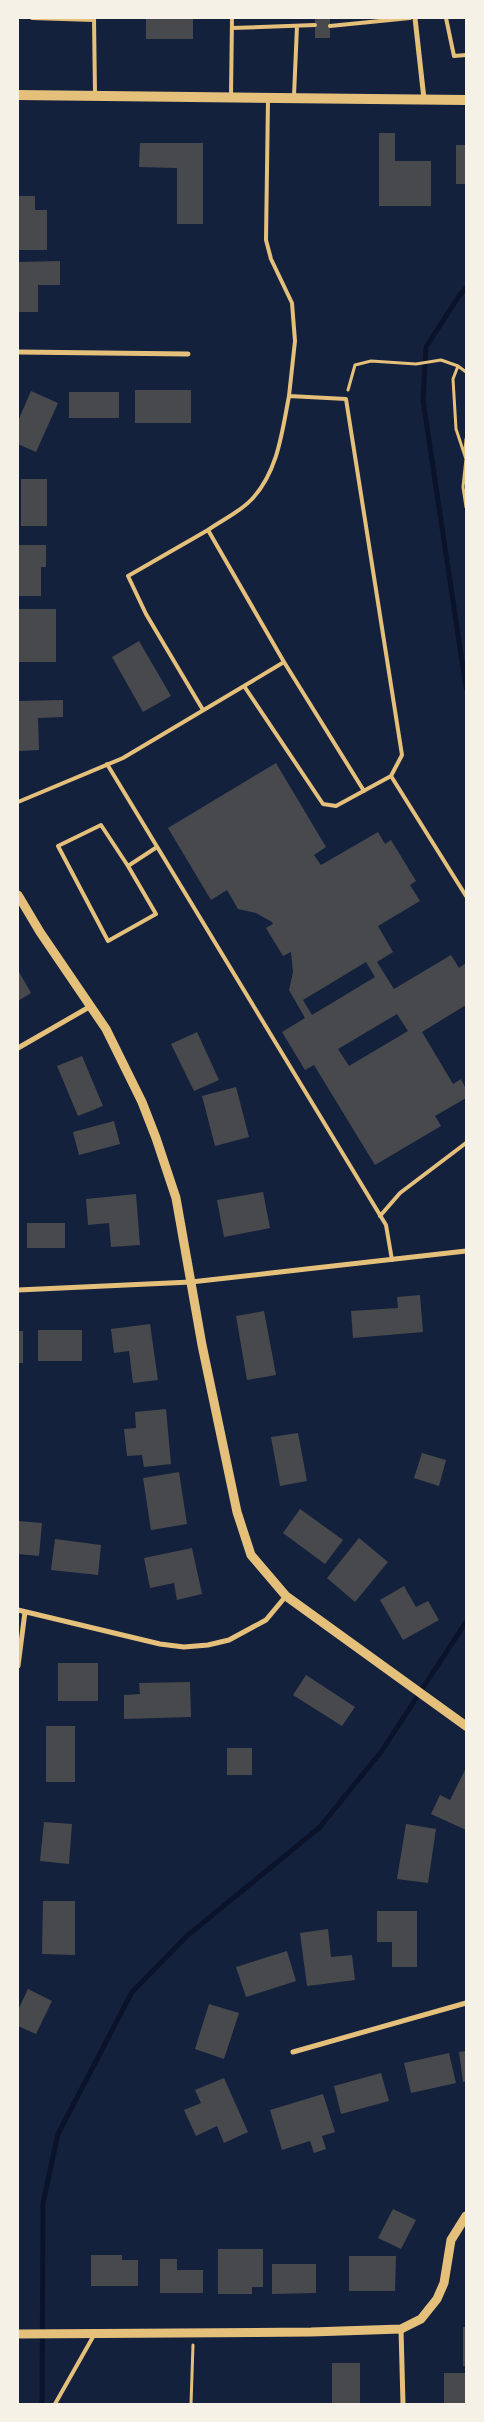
<svg xmlns="http://www.w3.org/2000/svg" width="484" height="2422" font-family="'Source Sans 3',sans-serif">
<style>
.lines{fill:none;stroke-linecap:round;stroke-linejoin:round}
.stream{stroke:#0b132b;stroke-width:5}
.building{fill:#48494c;fill-rule:evenodd}
.path{stroke:#e5c07b;stroke-width:3}
.service{stroke:#e5c07b;stroke-width:4}
.minor{stroke:#e5c07b;stroke-width:5}
.tertiary{stroke:#e5c07b;stroke-width:9}
.secondary{stroke:#e5c07b;stroke-width:10}
</style>
<rect width="100%" height="100%" fill="#14213d"/>
<g class="lines">
<!-- stream -->
<path class="stream" d="M466 288 459 296 426 347 423 400 466 688
M42 2404 43 2203 58 2134 132 1992 188 1935 319 1828 381 1752 466 1622"/>
</g>
<!-- building -->
<path class="building" d="M146 18H193V39H146Z
M315 18H330V38H315Z
M379 133H395V161H431V206H379Z
M140 143H203V224H177V168L139 167Z
M456 145H466V184H456Z
M18 196H35V210H47V250H18Z
M60 261V285H38V312H18V262Z
M135 390H191V423H135Z
M31 391 58 403 36 452 18 444V421Z
M69 392H119V418H69Z
M21 479H47V526H21Z
M18 545H46V567H41V596H18Z
M18 609H56V662H18Z
M139 641 171 696 143 712 112 657Z
M63 700V717L38 718 39 750 18 751V701Z
M276 763 326 847 314 855 321 865 378 832 385 844 391 840 416 881 410 885 420 901 378 926 393 952 377 962 394 989 451 955 459 968 466 963V1005L422 1032 453 1084 461 1079 466 1089V1098L435 1116 441 1126 375 1165 314 1065 305 1070 282 1032 305 1018 289 990 293 972 291 952 283 956 266 928 273 924 272 922 256 913 238 909 227 890 211 900 168 828ZM366 962 375 977 312 1015 303 1000ZM397 1014 408 1031 349 1066 338 1049Z
M18 970 31 993 18 1001Z
M197 1032 219 1080 194 1091 171 1044Z
M82 1056 103 1106 78 1116 57 1066Z
M236 1087 249 1137 215 1146 202 1096Z
M114 1121 120 1144 79 1155 73 1132Z
M263 1192 270 1228 224 1237 217 1200Z
M136 1194 140 1245 111 1247 109 1223 88 1225 86 1199Z
M27 1223H65V1248H27Z
M420 1295 423 1332 353 1338 351 1311 398 1308 397 1297Z
M264 1311 276 1375 247 1380 236 1316Z
M150 1324 158 1380 133 1383 129 1351 114 1353 111 1329Z
M38 1330H82V1361H38Z
M18 1331H23V1363H18Z
M166 1409 171 1464 144 1467 142 1455 127 1456 124 1429 136 1428 135 1412Z
M298 1433 307 1481 280 1486 271 1437Z
M422 1453 446 1460 439 1486 414 1478Z
M179 1472 187 1524 151 1530 143 1478Z
M300 1509 343 1540 325 1564 283 1533Z
M18 1521 42 1523 39 1556 18 1554Z
M359 1538 388 1562 355 1602 327 1578Z
M55 1539 101 1545 98 1575 51 1570Z
M192 1548 202 1594 177 1600 174 1583 150 1588 144 1558Z
M404 1586 416 1607 428 1601 439 1620 403 1640 380 1600Z
M58 1663H98V1701H58Z
M306 1675 355 1707 342 1726 293 1695Z
M190 1682 191 1717 124 1719V1695L140 1694 139 1683Z
M46 1726H75V1782H46Z
M227 1748H252V1775H227Z
M465 1770 466 1771V1830L431 1814 440 1795 450 1800Z
M44 1822 72 1824 69 1864 40 1861Z
M406 1824 436 1829 428 1883 397 1879Z
M43 1901H75V1955L42 1954Z
M377 1911H417V1967H392V1942H377Z
M328 1929 331 1957 352 1955 355 1980 307 1986 300 1933Z
M287 1951 296 1981 246 1997 236 1967Z
M28 1989 52 2001 36 2034 18 2026V2010Z
M209 2004 239 2013 224 2059 195 2049Z
M466 2051V2081L463 2082 459 2052Z
M449 2053 456 2083 411 2093 404 2063Z
M381 2073 389 2101 341 2114 334 2086Z
M224 2078 248 2132 224 2143 217 2126 196 2136 184 2110 201 2103 195 2090Z
M323 2094 335 2132 322 2136 326 2149 314 2153 310 2141 282 2150 270 2110Z
M393 2209 416 2220 401 2249 378 2238Z
M218 2249H263V2287H252V2294H218Z
M91 2255H122V2260H138V2286H91Z
M349 2256H396L395 2291H349Z
M160 2259H177V2270H203V2293H160Z
M272 2264H316V2293L272 2294Z
M463 2327H466V2366H463Z
M332 2363H360V2404H332Z
M444 2373H466V2404H444Z"/>
<g class="lines">
<!-- path -->
<path class="path" d="M466 372 458 366 453 379 456 429 466 459 463 487 466 507
M348 390 355 365 371 361 416 364 441 360 458 366
M465 451 466 439
M191 2404 193 2345"/>
<!-- service -->
<path class="service" d="M32 18 94 20
M94 18 95 94
M446 18 454 56 466 55
M330 26 410 18
M232 28 315 25
M231 95 232 18
M294 96 297 26
M268 99 266 240 271 259 292 303 295 341 289 396 346 399 402 755 391 776
M284 662 364 791
M244 686 284 662 208 530C222 520 240 512 252 499 278 471 282 432 289 396
M203 710 146 614 128 576 208 530
M107 764 386 1225 392 1260
M391 776 466 896
M18 802 123 758 244 686 323 804 336 806 391 776
M128 866 156 914 108 941 58 846 101 825 128 866 157 847
M380 1216 400 1193 466 1143
M55 2404 94 2335"/>
<!-- minor -->
<path class="minor" d="M415 18 424 99
M18 352 188 354
M18 1048 91 1006
M18 1290 191 1282 466 1251
M18 1610 160 1644 184 1647 208 1645 229 1640 266 1620 286 1596
M18 1666 25 1612
M293 2052 466 2003
M401 2329 403 2404"/>
<!-- tertiary -->
<path class="tertiary" d="M18 895 40 932 106 1029 142 1102 156 1138 176 1198 202 1345 237 1512 251 1555 286 1596 466 1726
M18 2334 311 2332 401 2329 421 2319 437 2299 444 2283 451 2240 466 2216"/>
<!-- secondary -->
<path class="secondary" d="M18 95 466 100"/>
</g>
<!-- border -->
<rect width="484" height="2422" fill="none" stroke="#f6f1e7" stroke-width="38"/>
</svg>
